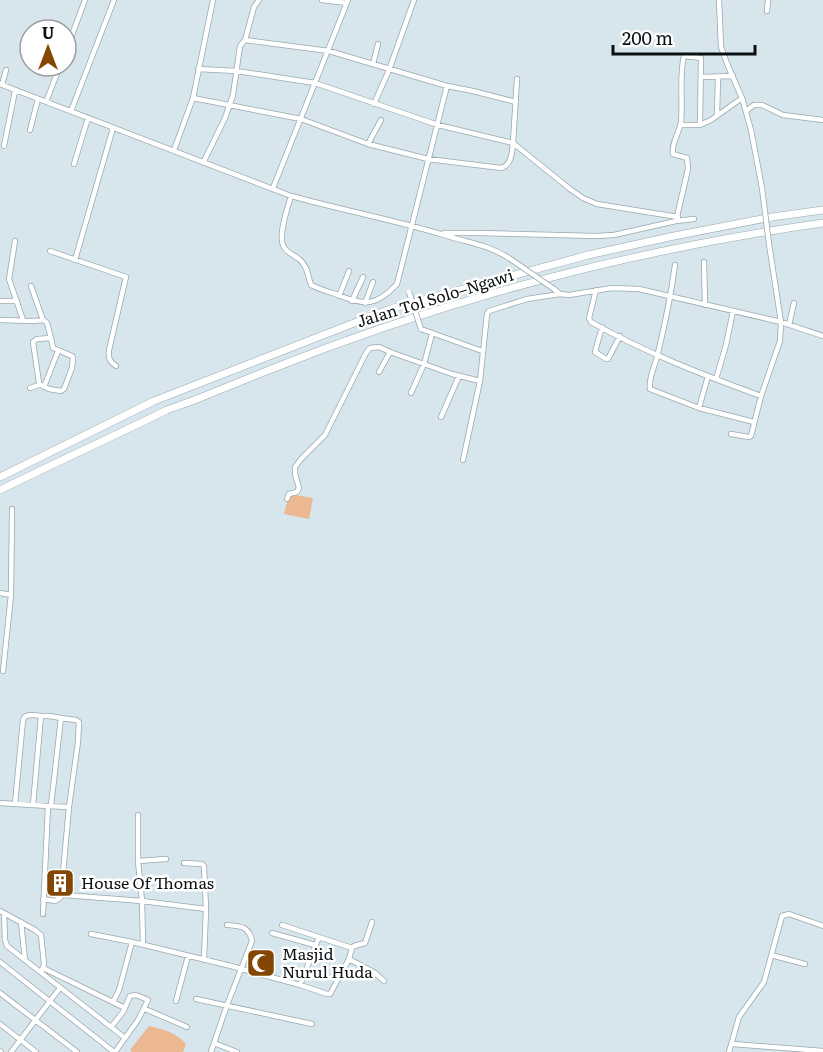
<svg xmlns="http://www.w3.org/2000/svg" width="823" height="1052" font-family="Literata,serif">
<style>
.green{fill:#ecb891}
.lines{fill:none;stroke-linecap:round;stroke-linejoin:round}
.minor-casing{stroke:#99a8ae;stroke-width:6}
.highway-casing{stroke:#99a8ae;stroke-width:8}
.minor{stroke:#fff;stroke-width:4.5}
.highway{stroke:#fff;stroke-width:7}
.minor-bridge-casing{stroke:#99a8ae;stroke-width:6;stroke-linecap:butt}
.minor-bridge{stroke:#fff;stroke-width:4.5}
.labels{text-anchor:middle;stroke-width:5;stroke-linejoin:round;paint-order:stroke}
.street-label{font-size:16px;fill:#0b1012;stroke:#fff}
.poi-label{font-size:16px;fill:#0b1012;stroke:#fff;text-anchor:start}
</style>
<rect width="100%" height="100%" fill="#d6e6ec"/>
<!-- green -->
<path class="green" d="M289 494 313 498 309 519 284 514Z
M149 1026C163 1029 177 1033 186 1044L183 1052H132L130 1050Z"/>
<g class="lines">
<!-- minor casing -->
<g class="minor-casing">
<path id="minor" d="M322 0 347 3
M719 0 721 47 728 66 742 98 751 130 762 188
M767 11 768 0
M245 40 329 51 447 86 473 91 516 102
M66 51 85 0
M373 64 378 44
M198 69 237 71 315 83 438 125 513 143 517 79
M701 77 733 76
M0 84 291 196C342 210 394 220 444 235 469 243 486 244 509 258
M2 85 6 70
M193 98 301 119 368 144 428 159 501 168C512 165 512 152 513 143
M46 102 60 66
M374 104 389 70 414 0
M71 111 114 0
M746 111 754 105H762L783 115 823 120
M717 115 718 77
M681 125H700L711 120 742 98
M30 130 38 99
M513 143 570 189 583 198 597 204 678 217
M368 144 381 120
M4 146 15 91
M174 150 193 98 213 0
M204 161 225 118 233 95 240 46 245 40 254 7 259 0
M74 164 88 118
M273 188 348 0
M291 196C288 207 277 237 284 247 287 253 294 255 299 259 307 265 308 276 311 285 319 289 329 292 338 295 365 306 377 306 397 284L447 86
M676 221 694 219
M444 233H477L595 236 614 235 676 221 688 169 687 158 673 154C671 143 679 134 681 122 683 101 679 75 684 56L701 58 700 125
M15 241 9 279 23 320
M50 251 126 277 109 350C108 359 110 362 116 366
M75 260 113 128
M704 262 705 305
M675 265C671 295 665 324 658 353 656 364 648 378 650 389L699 408 754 422
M31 286 43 320
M554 289 560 294 569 295 612 288 639 289 781 322 823 336
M596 290 589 318 591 322C644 352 703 375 761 396
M339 296 349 271
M0 301H17
M352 301 363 277
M365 303 373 282
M0 320 33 321 44 320 47 323 51 338 37 339 33 342 39 383V385L30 388
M789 325 794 303
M602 327 595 352 606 359H608L620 336
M421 329 482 351
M379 372 390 352
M716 379 726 345 733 311
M39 384 49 389 61 391 64 389 72 368 73 358 72 356 53 348 51 338
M44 387 58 351
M411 393 424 364 432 334
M699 408 708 376
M441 417 459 376
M731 434 749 437 751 436 761 396 780 341 781 322 769 244
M463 460 480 381 487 314 489 311 527 299 560 294
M287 499 289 494 297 492 299 488 295 474V467L301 459 325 435 366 353 370 348 379 347 390 352 452 374 480 381
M0 593 11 595
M3 671 11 595 12 509
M41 716H49L61 718
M0 803 48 806
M15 804 23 720C25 713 35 715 41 716L33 805
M51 806 61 718 76 720 79 722 78 742 69 807 61 895
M138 815V861L142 901 143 945
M138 861 166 859
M184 863 202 864 204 866 206 909 204 960
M43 899 55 901 60 898 61 895H64L142 901 206 909
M0 911 35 930 41 935 44 964 42 970
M4 913 5 940 7 946 125 1038
M43 914 48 806 69 807
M21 922 25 960
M272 933 315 945
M91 934 132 942 231 966 300 985 327 994H330L349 959 352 948 282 925
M352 948 354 946 365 943 372 922
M771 955 805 964
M349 959 375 973 384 981
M0 962 114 1052
M43 968 125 1008
M300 985 319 937
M0 993 77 1052
M196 999 312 1024
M176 1001 188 956
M113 1002 119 990 132 942
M145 1009 187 1027
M0 1024 36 1052
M111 1027 123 1012 130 996 136 995 148 1000 138 1020 115 1052
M214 1043 237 1052
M733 1044 823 1051
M0 1051 1 1052
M11 1052 60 988
M211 1052 227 1005 252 941C249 926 240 926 227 925
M729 1052 739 1017 764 982 782 916 789 914 823 926"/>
</g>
<!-- highway casing -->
<g class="highway-casing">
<path id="highway" d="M0 477 154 401 390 309 588 255 674 236 772 217 823 210
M0 490C55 463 112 437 167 410 177 406 187 403 197 399 219 390 242 381 264 372 443 300 632 250 823 223"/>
</g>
<!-- minor -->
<use href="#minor" class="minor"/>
<!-- highway -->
<use href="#highway" class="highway"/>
<!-- minor-bridge casing -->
<g class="minor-bridge-casing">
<path id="minor-bridge" d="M762 188 769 244
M509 258 554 289
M409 292 421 329"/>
</g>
<!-- minor-bridge -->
<use href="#minor-bridge" class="minor-bridge"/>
</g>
<!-- icons -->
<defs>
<g id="building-square" transform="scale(1.5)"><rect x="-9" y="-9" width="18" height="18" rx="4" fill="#834603" stroke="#fff"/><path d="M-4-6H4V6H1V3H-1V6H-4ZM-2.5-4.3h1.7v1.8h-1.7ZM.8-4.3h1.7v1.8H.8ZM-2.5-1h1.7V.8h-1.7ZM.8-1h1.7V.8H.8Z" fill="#fff"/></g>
<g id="mosque-square" transform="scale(1.5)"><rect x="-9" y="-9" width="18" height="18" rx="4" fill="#834603" stroke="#fff"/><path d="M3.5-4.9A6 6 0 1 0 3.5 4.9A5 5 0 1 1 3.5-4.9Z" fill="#fff"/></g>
</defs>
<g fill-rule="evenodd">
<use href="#building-square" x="60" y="883"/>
<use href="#mosque-square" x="261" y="963"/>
</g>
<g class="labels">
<!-- street labels -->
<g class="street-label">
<text transform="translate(435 298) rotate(-17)" y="6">Jalan Tol Solo–Ngawi</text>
</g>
<!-- poi labels -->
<g class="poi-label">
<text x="81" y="889">House Of Thomas</text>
<text x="282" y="960">Masjid<tspan x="282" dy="18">Nurul Huda</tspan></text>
</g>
</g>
<!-- north arrow -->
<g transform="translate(48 48)"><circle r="28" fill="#ffffff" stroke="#9d9fa0" stroke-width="1.5"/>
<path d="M0-4.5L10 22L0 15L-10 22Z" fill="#834603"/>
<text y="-9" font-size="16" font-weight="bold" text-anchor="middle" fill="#0b1012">U</text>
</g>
<!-- scale -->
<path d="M613 45v9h142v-9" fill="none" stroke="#0b1012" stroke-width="3"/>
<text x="622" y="45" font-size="18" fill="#0b1012" stroke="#ffffff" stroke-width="4.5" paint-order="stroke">200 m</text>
</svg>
